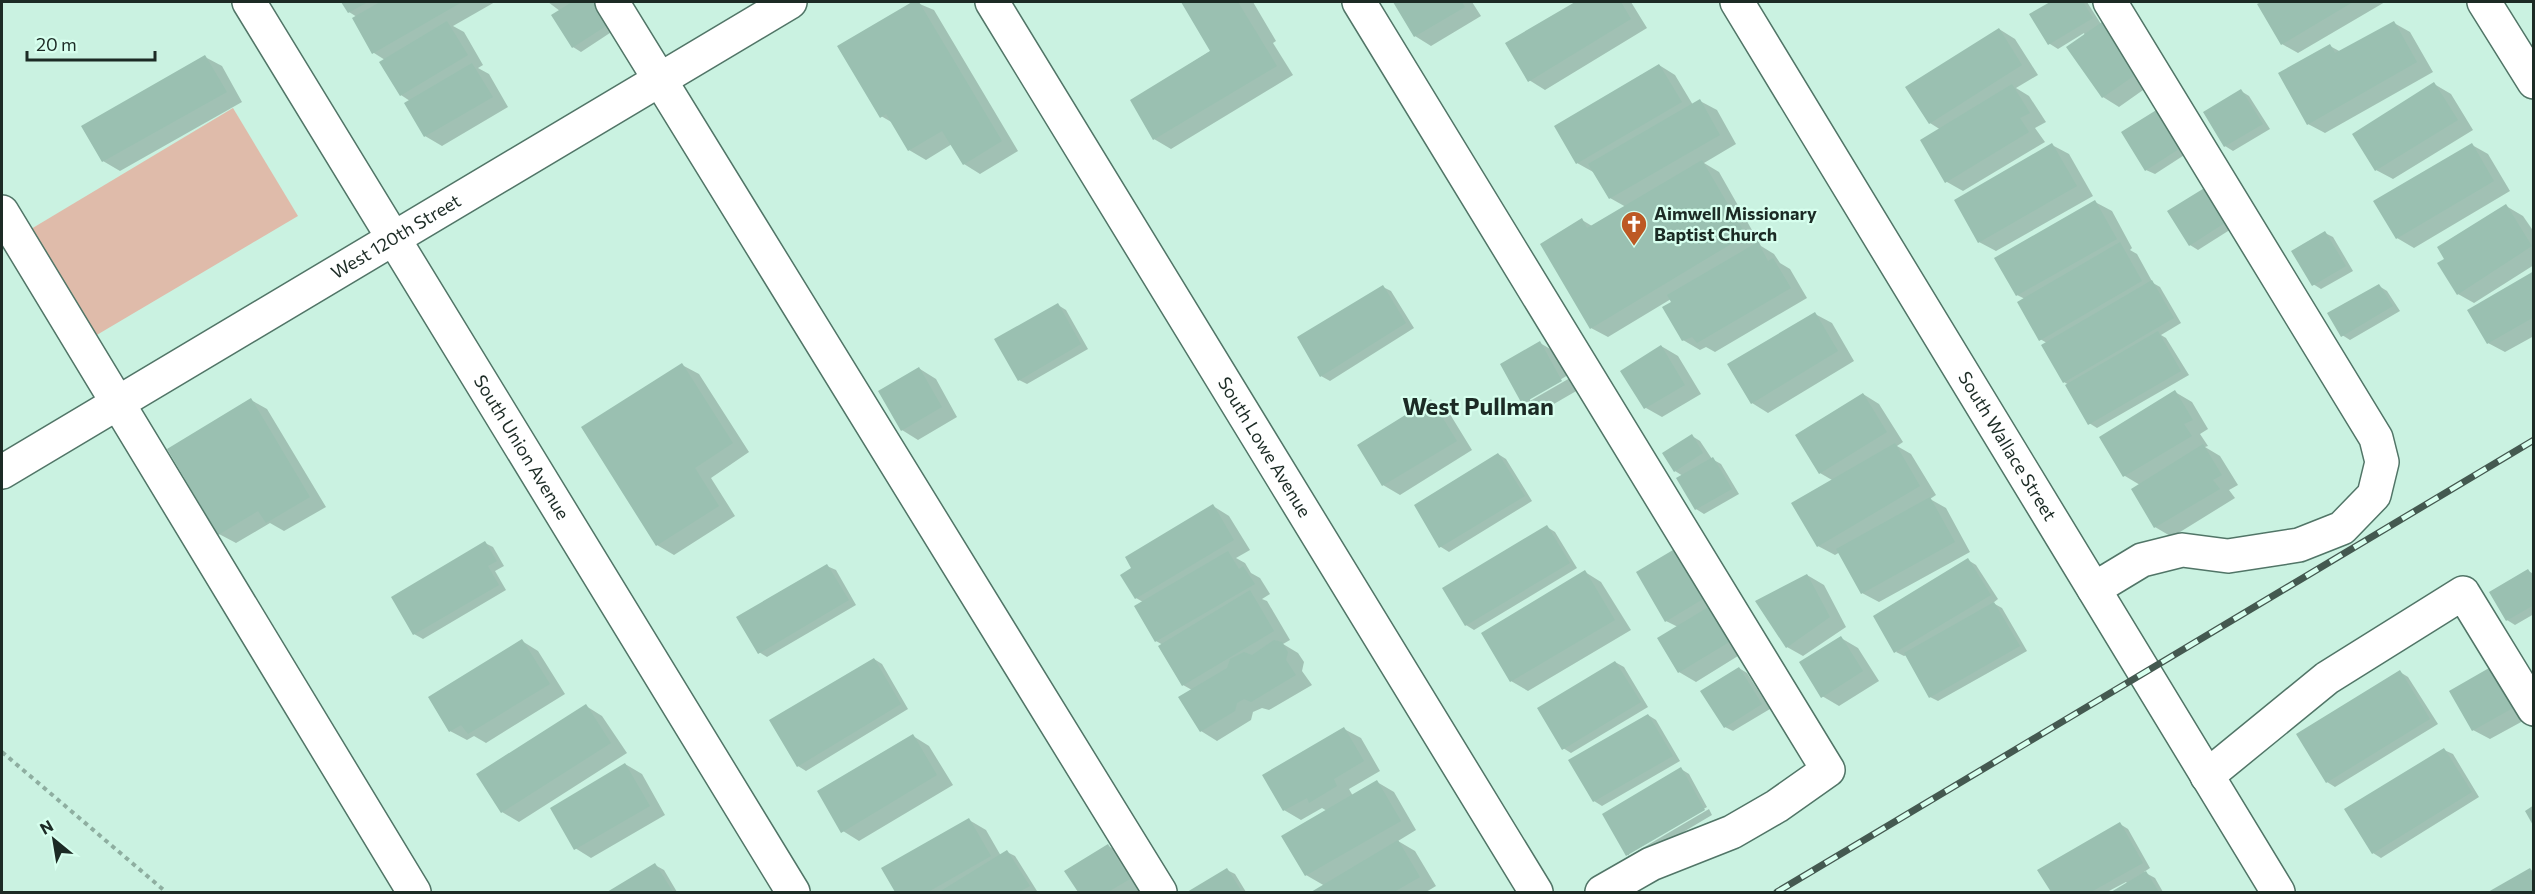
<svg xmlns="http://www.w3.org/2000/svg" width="2535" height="894" font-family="Commissioner,sans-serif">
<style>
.green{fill:#dfbbaa}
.shadow{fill:#0003;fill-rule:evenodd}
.building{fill:#9ac0b1}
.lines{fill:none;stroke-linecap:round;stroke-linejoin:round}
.minor-casing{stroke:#517567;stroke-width:36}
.path{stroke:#8eaea0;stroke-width:4;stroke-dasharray:4.5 4.5;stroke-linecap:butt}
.minor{stroke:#fff;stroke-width:33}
.rail-casing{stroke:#445950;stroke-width:7}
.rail{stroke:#d7ffee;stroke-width:4.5;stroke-dasharray:14;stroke-linecap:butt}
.labels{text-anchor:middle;stroke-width:4.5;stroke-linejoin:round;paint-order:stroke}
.poi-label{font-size:18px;font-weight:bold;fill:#1c2b25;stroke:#d7ffee;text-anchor:start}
.street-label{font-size:18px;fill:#1c2b25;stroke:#d7ffee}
.district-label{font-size:24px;font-weight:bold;fill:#1c2b25;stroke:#d7ffee}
</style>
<rect width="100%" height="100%" fill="#caf2e1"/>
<!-- green -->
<path class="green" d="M233 108 298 216 90 339 26 232Z"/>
<!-- shadow -->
<path class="shadow" d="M343 2H495L453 26 464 32 483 65 478 68 489 74 508 107 442 146 425 136 406 103 410 101 401 95 385 60 374 53 357 17 349 12Z
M548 2H599L616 29 581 52 573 47 560 11Z
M915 2 934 10 1018 151 980 174 964 164 952 144 926 160 909 150 893 123 881 116 839 46Z
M1182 2H1253L1276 41 1273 43 1293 75 1171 149 1154 139 1132 101 1212 50Z
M1395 2H1472L1481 16 1431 46 1415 36Z
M1577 2H1631L1647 28 1545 90 1529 80 1507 44Z
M2053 2H2087L2101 24 2119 33 2153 83 2119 107 2103 97 2084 33 2058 49 2050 44 2031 15Z
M2264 2H2385L2298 53 2282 44 2259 5Z
M2394 23 2410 32 2433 72 2325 133 2308 124 2330 46 2341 52Z
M1999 29 2015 39 2038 75 2016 88 2029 96 2046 122 2035 128 2045 142 1963 191 1947 182 1941 130 1930 123Z
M205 57 222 66 242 102 120 171 103 161Z
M1659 65 1675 75 1693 105 1700 101 1717 110 1736 144 1704 163 1719 172 1761 246 1774 254 1780 263 1790 269 1807 298 1715 352 1706 347 1700 350 1683 340 1671 299 1608 337 1591 328 1582 220 1592 226 1626 207 1610 198 1595 173 1577 163Z
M2434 84 2451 94 2473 130 2393 179 2376 170Z
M2241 91 2249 96 2270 129 2233 151 2225 146Z
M2158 111 2189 152 2155 174 2146 170Z
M2052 145 2069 154 2093 196 1996 251 1979 242Z
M2472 145 2488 154 2510 191 2414 248 2397 238Z
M2207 189 2236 226 2198 250 2190 245Z
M2095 202 2112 211 2132 248 2130 250 2137 254 2153 283 2160 287 2181 323 2161 335 2166 338 2189 375 2097 428 2089 423 2069 385 2064 382 2047 343 2040 339 2025 299 2017 295Z
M2506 206 2523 216 2534 232V265L2474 303 2458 294Z
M2325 233 2333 237 2353 271 2321 289 2313 284Z
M2534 273V336L2505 352 2488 343Z
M2379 286 2387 291 2400 311 2350 340 2342 335Z
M1383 287 1391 291 1414 328 1330 381 1321 376Z
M1058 305 1066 310 1088 349 1027 384 1019 380Z
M1815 314 1832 323 1854 361 1768 413 1752 403Z
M1540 343 1557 353 1578 390 1540 412 1524 402ZM1568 375 1570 378 1530 401V398Z
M1661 346 1678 356 1701 394 1662 417 1646 408Z
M682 365 699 374 749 452 711 478 735 516 674 555 657 545 583 428Z
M920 369 936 379 957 417 918 440 902 430Z
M2175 392 2192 402 2208 429 2200 434 2208 446 2205 447 2220 456 2238 485 2229 490 2235 498 2172 537 2155 527 2140 485 2125 476 2101 437Z
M1863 394 1879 404 1903 442 1897 446 1911 454 1936 495 1930 499 1946 508 1970 552 1879 602 1862 593 1840 552 1835 555 1818 546 1832 480 1820 473Z
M251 400 267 409 326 507 284 531 270 523 236 543 219 534Z
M1431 401 1448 411 1472 450 1400 495 1383 485Z
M1692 436 1700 441 1712 459 1721 464 1739 494 1704 514 1696 509 1683 476 1675 471Z
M1498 454 1506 459 1532 501 1449 552 1441 547 1416 506Z
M1213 506 1229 516 1250 550 1236 558 1245 563 1251 573 1260 578 1270 594 1262 599 1267 601 1290 640 1283 644 1298 653 1304 662 1302 671 1312 685 1269 710 1262 708 1253 712 1251 720 1217 741 1201 731 1192 690 1183 685 1163 645 1156 641 1143 602 1136 598Z
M1547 527 1555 532 1577 568 1474 630 1466 625Z
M485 543 493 547 504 566 495 571 506 590 423 639 414 634 393 597Z
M1673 552 1690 562 1746 651 1696 682 1679 672 1659 639 1678 627 1666 621Z
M1968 560 1976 565 1998 599 1993 603 2002 608 2027 651 1938 701 1930 697 1907 655 1904 656 1896 652Z
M827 566 836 570 856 605 767 657 759 652Z
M2528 571 2534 574V614L2515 625 2507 620Z
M1585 572 1601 582 1631 630 1528 691 1511 681 1483 633Z
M1807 575 1824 585 1846 627 1803 656 1787 647Z
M1841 638 1858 648 1879 681 1839 706 1822 696Z
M522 641 538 651 565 694 486 743 474 736 467 740 450 731Z
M874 659 882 664 908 709 806 771 798 766Z
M1615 662 1624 667 1648 707 1571 753 1563 748Z
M1739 668 1747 673 1770 709 1733 731 1725 727Z
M2400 672 2408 677 2438 724 2335 787 2327 782Z
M2451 692 2534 710V715L2490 739 2473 730Z
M586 706 602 716 627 753 519 822 502 812Z
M1648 715 1656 720 1680 761 1602 806 1594 801Z
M1344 729 1361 738 1380 771 1349 789 1353 796 1377 782 1394 792 1416 830 1398 841 1415 851 1436 886 1426 892H1314L1325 886 1306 875 1327 811 1322 808 1301 820 1284 810Z
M913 736 929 746 953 785 859 841 843 831Z
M2444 750 2453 754 2479 797 2381 858 2373 853Z
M625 764 642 774 665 815 591 858 575 848Z
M1681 769 1689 774 1707 807 1629 853V856L1709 809 1712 815 1636 860 1628 855 1604 815Z
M969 820 986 830 1001 856 1007 852 1015 856 1037 891 896 892 883 869Z
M2120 824 2128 829 2150 868 2144 872 2155 878 2163 892H2114L2128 884 2126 882 2107 892H2052L2040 870Z
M1108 846 1125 855 1145 889 1140 892H1079L1066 871Z
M655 865 664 870 677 892H610Z
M1227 870 1235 874 1246 892H1190Z
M2530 870 2534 872V892H2491Z"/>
<!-- building -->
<path class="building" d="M341 2H368L348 13Z
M380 2H462L372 54 352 18Z
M572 2H595L609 24 572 48 551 15Z
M912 2H919L1002 141 963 165 942 131 908 151 886 114 880 118 837 46Z
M1181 2H1238L1277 66 1153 140 1130 100 1210 51Z
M1393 2H1462L1465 7 1414 37Z
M1575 2H1621L1631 19 1528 82 1505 43Z
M2050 2H2083L2093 18 2048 45 2029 14Z
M2261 2H2353L2281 45 2257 4Z
M447 21 468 55 400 96 379 62Z
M2394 21 2417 62 2307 125 2278 73 2330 44 2335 53Z
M2102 22 2138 73 2102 98 2066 47Z
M1999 28 2022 65 1929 124 1905 87Z
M205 55 227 92 102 162 81 126Z
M472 63 493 97 424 137 404 103Z
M1659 64 1682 102 1576 164 1554 126Z
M2434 82 2458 120 2375 171 2352 134Z
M2012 84 2030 113 2020 118 2029 132 1945 183 1920 140Z
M2241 89 2263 124 2224 147 2203 112Z
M1700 99 1720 135 1609 199 1588 164Z
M2158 109 2182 147 2145 171 2121 132Z
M2052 143 2077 186 1978 243 1954 200Z
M2472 143 2494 181 2396 239 2373 201Z
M1702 160 1746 235 1590 329 1540 244 1582 218 1587 228Z
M2206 187 2228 221 2189 246 2167 211Z
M2095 200 2117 239 2016 296 1994 258Z
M2506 204 2532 246 2457 295 2437 263 2444 259 2437 247Z
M2325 231 2346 266 2312 286 2291 251Z
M1758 242 1768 261 1773 258 1791 288 1697 343 1692 337 1682 341 1662 307 1671 302 1667 295Z
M2120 242 2142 281 2039 341 2017 302Z
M2534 271V317L2487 344 2467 310Z
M2152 280 2174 318 2063 383 2041 345Z
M2379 284 2393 306 2341 337 2327 313Z
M1383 285 1406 323 1320 377 1297 337Z
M1058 303 1081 344 1018 381 994 339Z
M1815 312 1838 351 1751 404 1727 364Z
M2158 331 2181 371 2088 425 2065 385Z
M1540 341 1562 381 1522 404 1500 364Z
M1661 345 1685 385 1644 409 1620 371Z
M682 363 733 443 695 468 719 506 656 546 581 427Z
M919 367 942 407 901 431 878 391Z
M2175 390 2193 420 2184 424 2192 436 2123 477 2099 437Z
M1863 393 1887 432 1819 474 1795 435Z
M251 398 310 497 266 523 258 511 218 535 167 449Z
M1431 399 1457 441 1382 486 1357 445Z
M1692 434 1703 453 1674 472 1662 453Z
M1895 443 1920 486 1817 547 1791 503Z
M2203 444 2222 475 2213 480 2220 489 2154 528 2131 489Z
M1498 453 1525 496 1439 548 1414 505Z
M1713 457 1732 489 1695 510 1676 478Z
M1930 497 1955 542 1861 594 1836 549Z
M1213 504 1234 540 1135 599 1120 575 1131 568 1125 557Z
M1547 525 1570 563 1465 626 1442 588Z
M485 541 497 561 488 566 499 585 413 635 391 597Z
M1673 550 1703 599 1665 622 1636 572Z
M1228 551 1239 569 1243 566 1255 584 1155 642 1134 606Z
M1968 558 1991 595 1894 653 1873 616Z
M827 564 849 600 758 654 736 617Z
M2528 569 2534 578V605L2506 621 2489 592Z
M1585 570 1615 620 1510 682 1481 633Z
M1807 574 1830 617 1786 648 1755 601Z
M1250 590 1274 631 1182 686 1158 646Z
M1994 602 2020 646 1929 698 1904 653Z
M1710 606 1731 641 1678 673 1657 638Z
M1841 636 1863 671 1821 698 1799 662Z
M522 639 550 684 468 734 461 725 449 732 428 697Z
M1274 640 1282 642 1288 652 1286 660 1296 675 1251 702 1244 699 1237 703 1235 711 1200 732 1178 697 1227 668 1230 659 1244 652 1252 655Z
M874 658 901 704 797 767 769 720Z
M1615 661 1641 702 1562 750 1537 708Z
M2496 664 2520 704 2472 731 2449 691Z
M1739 667 1762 704 1724 728 1700 691Z
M2400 670 2430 719 2326 783 2296 734Z
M586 704 611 743 501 813 476 774Z
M1648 714 1673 756 1593 802 1568 760Z
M1344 727 1364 761 1334 779 1337 786 1309 803 1307 798 1283 811 1262 775Z
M913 734 937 775 841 833 817 791Z
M2444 748 2472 792 2372 854 2344 809Z
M625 763 650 806 574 850 550 808Z
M1681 767 1705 810 1626 856 1602 814Z
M1377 780 1401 821 1305 876 1281 836Z
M2534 805V827L2525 811Z
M969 818 991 856 928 892H895L881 868Z
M2120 822 2143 863 2091 892H2051L2037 870Z
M1398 840 1420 877 1394 892H1311Z
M1108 844 1130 879 1108 892H1078L1064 871Z
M1007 850 1030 886 1019 892H939Z
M655 863 673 892H607Z
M1227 868 1242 892H1187Z
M2530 868 2534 874V892H2488Z
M2146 871 2159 892H2111Z"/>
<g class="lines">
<!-- minor casing -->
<g class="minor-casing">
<g id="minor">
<path id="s1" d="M249 2 793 892"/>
<path d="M612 2 1160 892"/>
<path id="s2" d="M992 2 1536 892"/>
<path d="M1359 2 1828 770 1777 806 1732 832 1651 864 1602 892"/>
<path id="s3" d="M1737 2 2278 892"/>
<path d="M2484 2 2534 82"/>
<path d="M2 212 414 892"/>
<path id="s4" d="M2 472 790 2"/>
<path d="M2094 589 2142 560 2182 550 2228 556 2299 545 2342 528 2374 495 2382 462 2376 438 2110 2"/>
<path d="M2207 776 2327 678 2463 593 2534 709"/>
</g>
</g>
<!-- path -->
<path class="path" d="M2 752 166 892"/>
<!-- minor -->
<use href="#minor" class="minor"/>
<!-- rail casing -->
<g class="rail-casing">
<path id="rail" d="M1777 892 2534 440"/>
</g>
<!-- rail -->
<use href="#rail" class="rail"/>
</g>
<!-- icons -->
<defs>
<g id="church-pin" transform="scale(1.35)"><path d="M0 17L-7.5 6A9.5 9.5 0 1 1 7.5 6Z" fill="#bd5924" stroke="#d7ffee"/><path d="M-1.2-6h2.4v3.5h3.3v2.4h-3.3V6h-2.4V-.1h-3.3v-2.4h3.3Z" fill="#fff"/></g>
</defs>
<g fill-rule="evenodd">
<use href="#church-pin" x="1634" y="224"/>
</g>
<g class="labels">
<!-- poi labels -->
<g class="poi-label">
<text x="1654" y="220">Aimwell Missionary<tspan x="1654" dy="21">Baptist Church</tspan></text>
</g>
<!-- street labels -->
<g class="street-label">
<text dy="6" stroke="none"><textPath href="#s4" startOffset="459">West 120th Street</textPath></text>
<text dy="6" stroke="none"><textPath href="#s1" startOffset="522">South Union Avenue</textPath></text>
<text dy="6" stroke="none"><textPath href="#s2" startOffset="522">South Lowe Avenue</textPath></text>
<text dy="6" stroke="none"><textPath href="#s3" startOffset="520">South Wallace Street</textPath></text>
</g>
<!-- district labels -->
<g class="district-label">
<text x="1478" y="415">West Pullman</text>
</g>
</g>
<!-- border -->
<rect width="2535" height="894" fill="none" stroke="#1c2b25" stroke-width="6"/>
<!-- north arrow -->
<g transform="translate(54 840) rotate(330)" stroke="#d7ffee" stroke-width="4.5" paint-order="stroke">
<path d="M0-4.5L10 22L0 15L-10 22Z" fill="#1c2b25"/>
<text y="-9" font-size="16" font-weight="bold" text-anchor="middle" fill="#1c2b25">N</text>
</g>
<!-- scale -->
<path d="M27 51v9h128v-9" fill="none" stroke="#1c2b25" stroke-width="3"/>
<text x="36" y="51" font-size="18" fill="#1c2b25" stroke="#d7ffee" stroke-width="4.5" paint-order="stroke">20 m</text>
</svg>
